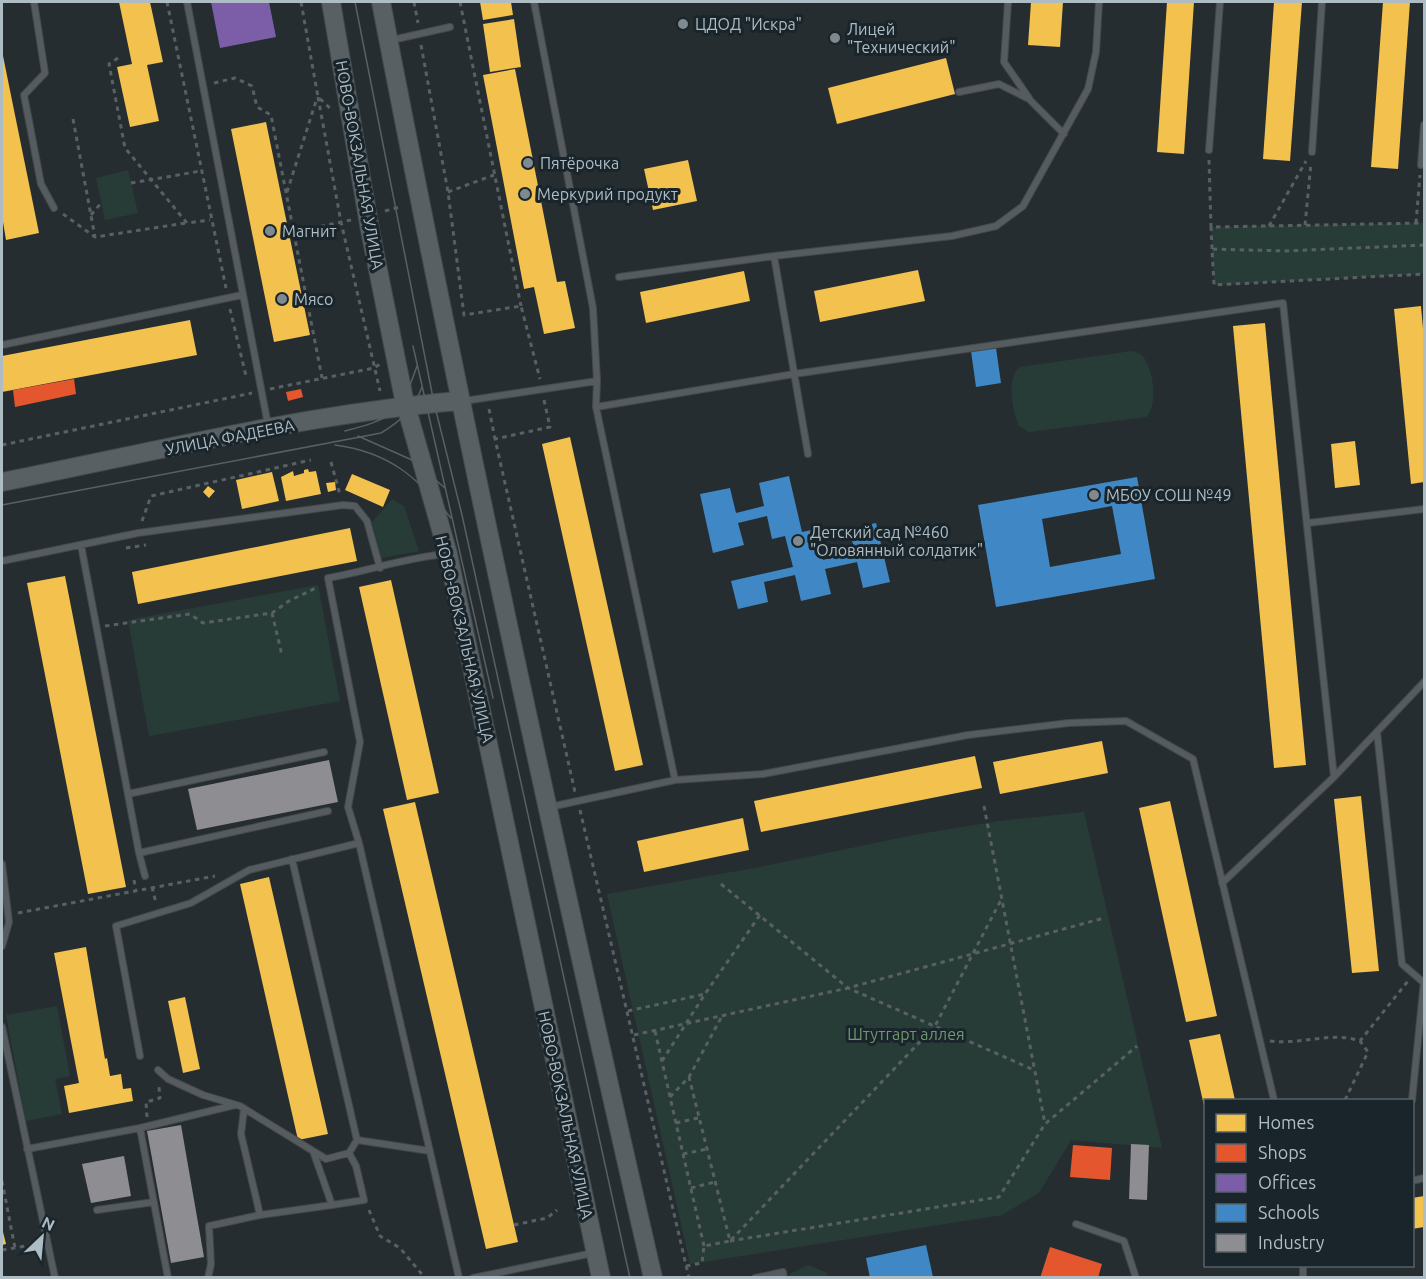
<svg xmlns="http://www.w3.org/2000/svg" width="1426" height="1279" font-family="Ubuntu,sans-serif">
<style>
.green{fill:#283c37}
.homes{fill:#f2c14e}
.shops{fill:#e4572e}
.offices{fill:#7b5ea7}
.schools{fill:#3f88c5;fill-rule:evenodd}
.industry{fill:#8d8d92}
.lines{fill:none;stroke-linecap:round;stroke-linejoin:round}
.lane-casing{stroke:#43494b;stroke-width:8}
.secondary-casing{stroke:#43494b;stroke-width:20}
.path{stroke:#596064;stroke-width:3;stroke-dasharray:4.5 4.5;stroke-linecap:butt}
.lane{stroke:#555b5f;stroke-width:6}
.secondary{stroke:#586064;stroke-width:18}
.tram{stroke:#595f63;stroke-width:1.5}
.poi-dot{fill:#7e8a90;stroke:#19252b;stroke-width:2}
.labels{text-anchor:middle;stroke-width:6;stroke-linejoin:round;paint-order:stroke}
.poi-label{font-size:16px;fill:#aebcc3;stroke:#19252b;text-anchor:start}
.street-label{font-size:16px;fill:#aebcc3;stroke:#19252b}
.park-label{font-size:16px;fill:#70976f;stroke:#19252b}
</style>
<rect width="100%" height="100%" fill="#262d30"/>
<!-- green -->
<path class="green" d="M128 170 138 213 105 220 96 178Z
M1424 223V274L1214 285 1211 227Z
M1132 351 1142 355C1153 368 1159 404 1146 417L1029 432 1019 426C1012 410 1006 378 1020 367Z
M392 499 404 506 419 551 381 558 372 522Z
M318 585 340 701 149 736 128 620Z
M1084 812 1162 1148 1071 1140 1039 1193 1002 1215 690 1264 607 894 760 867 914 835 999 821Z
M57 1006 70 1076 55 1079 62 1114 26 1121 6 1015Z
M808 1265 827 1273V1277H790V1274Z"/>
<!-- homes -->
<path class="homes" d="M119 2H150L163 62 147 65 159 121 130 127 117 67 132 64Z
M480 2H511L513 15 483 20Z
M1031 2H1063L1060 47 1028 45Z
M1167 2H1194L1184 154 1157 152Z
M1274 2H1302L1290 161 1263 159Z
M1383 2H1410L1398 169 1371 167Z
M514 19 521 67 490 72 483 24Z
M2 51 39 233 6 240 2 216Z
M946 58 955 94 837 124 828 88Z
M515 69 557 282 565 281 575 328 544 334 534 287 524 289 483 75Z
M266 122 310 335 274 342 231 129Z
M688 160 697 201 653 210 644 169Z
M918 270 925 301 820 322 814 291Z
M744 271 750 301 646 323 640 292Z
M1421 306 1424 340V482L1411 484 1394 309Z
M190 320 197 355 2 392V356Z
M1265 323 1306 765 1274 768 1233 326Z
M570 437 643 765 615 771 542 444Z
M1355 441 1360 485 1335 488 1331 444Z
M308 469 309 472 316 471 321 494 286 501 281 477 293 471 294 476 304 473V470Z
M272 472 279 501 242 509 236 480Z
M352 474 390 490 383 507 345 490Z
M335 482 336 490 328 492 326 483Z
M208 486 215 491 209 498 203 492Z
M350 528 357 561 138 604 132 572Z
M65 576 126 887 88 894 27 583Z
M391 580 439 793 407 800 359 587Z
M1102 741 1108 773 1000 794 993 762Z
M975 756 982 788 761 832 754 801Z
M1361 796 1379 971 1352 973 1334 799Z
M1170 801 1217 1016 1186 1022 1139 808Z
M415 802 518 1242 486 1249 383 809Z
M743 818 749 850 644 872 637 841Z
M269 877 328 1134 298 1140 240 884Z
M86 947 105 1059 107 1058 110 1076 121 1074 123 1089 131 1088 133 1101 69 1113 64 1086 79 1083 54 953Z
M185 997 200 1069 183 1073 168 1001Z
M1220 1034 1235 1100H1206L1205 1110 1189 1040Z
M1424 1196V1227L1412 1229V1198Z
M2 1228 6 1244 2 1245Z"/>
<!-- shops -->
<path class="shops" d="M74 379 76 394 15 407 13 390Z
M301 389 303 397 288 401 286 392Z
M1073 1145 1112 1148 1110 1180 1070 1177Z
M1050 1247 1102 1264 1098 1278H1040Z"/>
<!-- offices -->
<path class="offices" d="M211 2H269L276 37 220 48Z"/>
<!-- schools -->
<path class="schools" d="M996 348 1001 383 976 387 971 351Z
M789 476 802 532 816 529 823 560 855 552 849 529 876 523 890 582 863 588 857 562 825 569 831 594 801 601 795 575 764 582 768 602 738 609 731 581 793 567 785 536 772 539 767 516 738 523 744 545 713 553 700 494 730 488 736 513 764 506 759 483Z
M1137 477 1155 579 996 607 978 505ZM1112 506 1121 554 1050 567 1042 519Z
M926 1245 933 1277 870 1278 866 1258Z"/>
<!-- industry -->
<path class="industry" d="M329 760 338 802 197 830 188 789Z
M181 1125 204 1257 171 1263 147 1131Z
M1131 1144 1149 1145 1147 1200 1129 1199Z
M124 1156 131 1196 91 1203 82 1164Z"/>
<g class="lines">
<!-- lane casing -->
<g class="lane-casing">
<path id="lane" d="M34 2 45 73 24 95 41 184 54 208
M187 2 268 425
M534 2 593 308 597 381 596 407 675 780
M1008 2 1004 62 1029 98
M392 40 450 27
M959 92 999 84 1029 99 1064 134
M1209 150 1220 2
M1312 152 1322 2
M1421 165 1424 125
M619 277 774 256
M2 345 242 295
M464 401 597 381
M596 407 794 374 1283 303 1334 777
M808 454 774 256 952 236 996 226 1023 206 1088 89 1096 52 1099 2
M1308 523 1424 509
M81 545 139 853 328 811
M445 554C405 558 367 571 328 578L360 742 348 807 359 843 459 1278
M2 561 138 533 343 505 355 506 367 521 380 568
M1377 732 1402 964 1423 982
M128 794 324 752
M550 807 675 780 763 774 968 735 1069 723 1126 721 1193 759 1274 1100
M139 853 145 876
M292 859 357 1140 430 1151
M2 864 9 922 2 946
M1222 883 1334 777 1424 682
M2 1027 55 1278
M140 1056 116 926 191 903 249 870 359 843
M158 1070 168 1079 203 1095 240 1106 326 1159 349 1153 357 1140
M1412 1100 1424 981
M244 1109 241 1134 260 1215 332 1205
M140 1128 235 1105
M27 1149 140 1128 168 1278
M313 1151 332 1205 364 1200 356 1166 349 1153
M1412 1181 1424 1178
M97 1210 154 1202
M1076 1224 1124 1241 1136 1278
M1303 1266V1278
M208 1278 211 1264 209 1226 260 1215
M473 1278 593 1253
M755 1278 783 1272 784 1278"/>
</g>
<!-- secondary casing -->
<g class="secondary-casing">
<path id="secondary" d="M331 2 370 230 404 399 448 554 601 1278
M381 2C463 429 556 854 653 1278
M2 482C153 452 305 414 459 401"/>
</g>
<!-- path -->
<path class="path" d="M167 2 226 288
M301 2 318 97 331 109
M414 2 418 23
M460 2 521 306
M421 45 448 192 464 315 521 306 540 379
M118 58 109 64 125 148 187 223 210 220
M214 83 235 78 252 86 257 107 271 115 322 378
M318 97 341 222 380 391
M73 119 95 237
M1209 160 1211 227
M131 183 201 171
M287 192 317 98
M448 192 494 175
M385 211 400 207
M63 214 95 237 186 223
M91 215 101 203
M1416 223 1420 175
M1305 225 1311 163
M1269 226 1306 161
M294 232 351 220
M1424 245 1285 251 1212 249 1214 285 1424 274
M1212 249 1211 227 1424 223
M230 309 246 376
M270 389 374 368 380 364
M544 400 550 427 495 439 575 792
M489 409 495 439
M2 445 252 393
M331 462 340 495
M142 521 151 496 311 460
M126 548 146 545
M272 613 281 651 276 652
M105 626 190 614 203 623 272 613 289 601 318 587
M984 806 1045 1124
M580 810 689 1278
M134 880 136 890
M721 884 848 988 1034 1070
M152 887 156 903
M18 913 215 876
M628 1011 705 994
M655 1031 704 1246
M634 1035 848 988 1104 918
M1270 1041C1301 1045 1332 1031 1360 1041L1408 981
M662 1061 705 994 760 915
M670 1097 689 1077 722 1016
M1345 1100 1368 1052 1360 1041
M147 1117 146 1102 160 1098 159 1087
M676 1123 698 1118
M683 1154 707 1149
M2 1181 15 1248
M691 1188 715 1182
M369 1210 380 1236 400 1248 425 1278
M514 1225 547 1218 557 1210
M731 1240 935 1026 1002 898
M730 1241 999 1197 1045 1124 1137 1046
M2 1250 38 1244
M686 1266 702 1263 704 1246 730 1241 689 1077"/>
<!-- lane -->
<use href="#lane" class="lane"/>
<!-- secondary -->
<use href="#secondary" class="secondary"/>
<!-- tram -->
<path class="tram" d="M355 2 434 403 462 515 630 1278
M413 346 493 698
M345 431C392 419 401 413 417 366
M358 436 412 460 445 488
M335 445C389 452 417 477 451 518
M2 505 381 433C401 421 414 409 422 387"/>
</g>
<!-- markers -->
<g class="poi-dot">
<circle cx="683" cy="24" r="6"/>
<circle cx="835" cy="38" r="6"/>
<circle cx="528" cy="163" r="6"/>
<circle cx="525" cy="194" r="6"/>
<circle cx="270" cy="231" r="6"/>
<circle cx="282" cy="299" r="6"/>
<circle cx="1094" cy="495" r="6"/>
<circle cx="798" cy="541" r="6"/>
</g>
<g class="labels">
<!-- poi labels -->
<g class="poi-label">
<text x="695" y="30">ЦДОД "Искра"</text>
<text x="847" y="35">Лицей<tspan x="847" dy="18">"Технический"</tspan></text>
<text x="540" y="169">Пятёрочка</text>
<text x="537" y="200">Меркурий продукт</text>
<text x="282" y="237">Магнит</text>
<text x="294" y="305">Мясо</text>
<text x="1106" y="501">МБОУ СОШ №49</text>
<text x="810" y="538">Детский сад №460<tspan x="810" dy="18">"Оловянный солдатик"</tspan></text>
</g>
<!-- street labels -->
<g class="street-label">
<text transform="translate(360 165) rotate(80)" y="6">НОВО-ВОКЗАЛЬНАЯ УЛИЦА</text>
<text transform="translate(230 437) rotate(-11)" y="6">УЛИЦА ФАДЕЕВА</text>
<text transform="translate(465 639) rotate(77)" y="6">НОВО-ВОКЗАЛЬНАЯ УЛИЦА</text>
<text transform="translate(566 1115) rotate(78)" y="6">НОВО-ВОКЗАЛЬНАЯ УЛИЦА</text>
</g>
<!-- park labels -->
<g class="park-label">
<text x="906" y="1040">Штутгарт аллея</text>
</g>
</g>
<!-- border -->
<rect width="1426" height="1279" fill="none" stroke="#aebcc3" stroke-width="6"/>
<!-- legend -->
<rect x="1204" y="1099" width="210" height="168" fill="#19252b" stroke="#556168" stroke-width="1.5"/>
<rect x="1216" y="1114" width="30" height="18" fill="#f2c14e" stroke="#556168" stroke-width="1.5"/>
<text x="1258" y="1129" font-size="18" fill="#aebcc3">Homes</text>
<rect x="1216" y="1144" width="30" height="18" fill="#e4572e" stroke="#556168" stroke-width="1.5"/>
<text x="1258" y="1159" font-size="18" fill="#aebcc3">Shops</text>
<rect x="1216" y="1174" width="30" height="18" fill="#7b5ea7" stroke="#556168" stroke-width="1.5"/>
<text x="1258" y="1189" font-size="18" fill="#aebcc3">Offices</text>
<rect x="1216" y="1204" width="30" height="18" fill="#3f88c5" stroke="#556168" stroke-width="1.5"/>
<text x="1258" y="1219" font-size="18" fill="#aebcc3">Schools</text>
<rect x="1216" y="1234" width="30" height="18" fill="#8d8d92" stroke="#556168" stroke-width="1.5"/>
<text x="1258" y="1249" font-size="18" fill="#aebcc3">Industry</text>
<!-- north arrow -->
<g transform="translate(42 1237) rotate(26)" stroke="#19252b" stroke-width="4.5" paint-order="stroke">
<path d="M0-4.5L10 22L0 15L-10 22Z" fill="#aebcc3"/>
<text y="-9" font-size="16" font-weight="bold" text-anchor="middle" fill="#aebcc3">N</text>
</g>
</svg>
